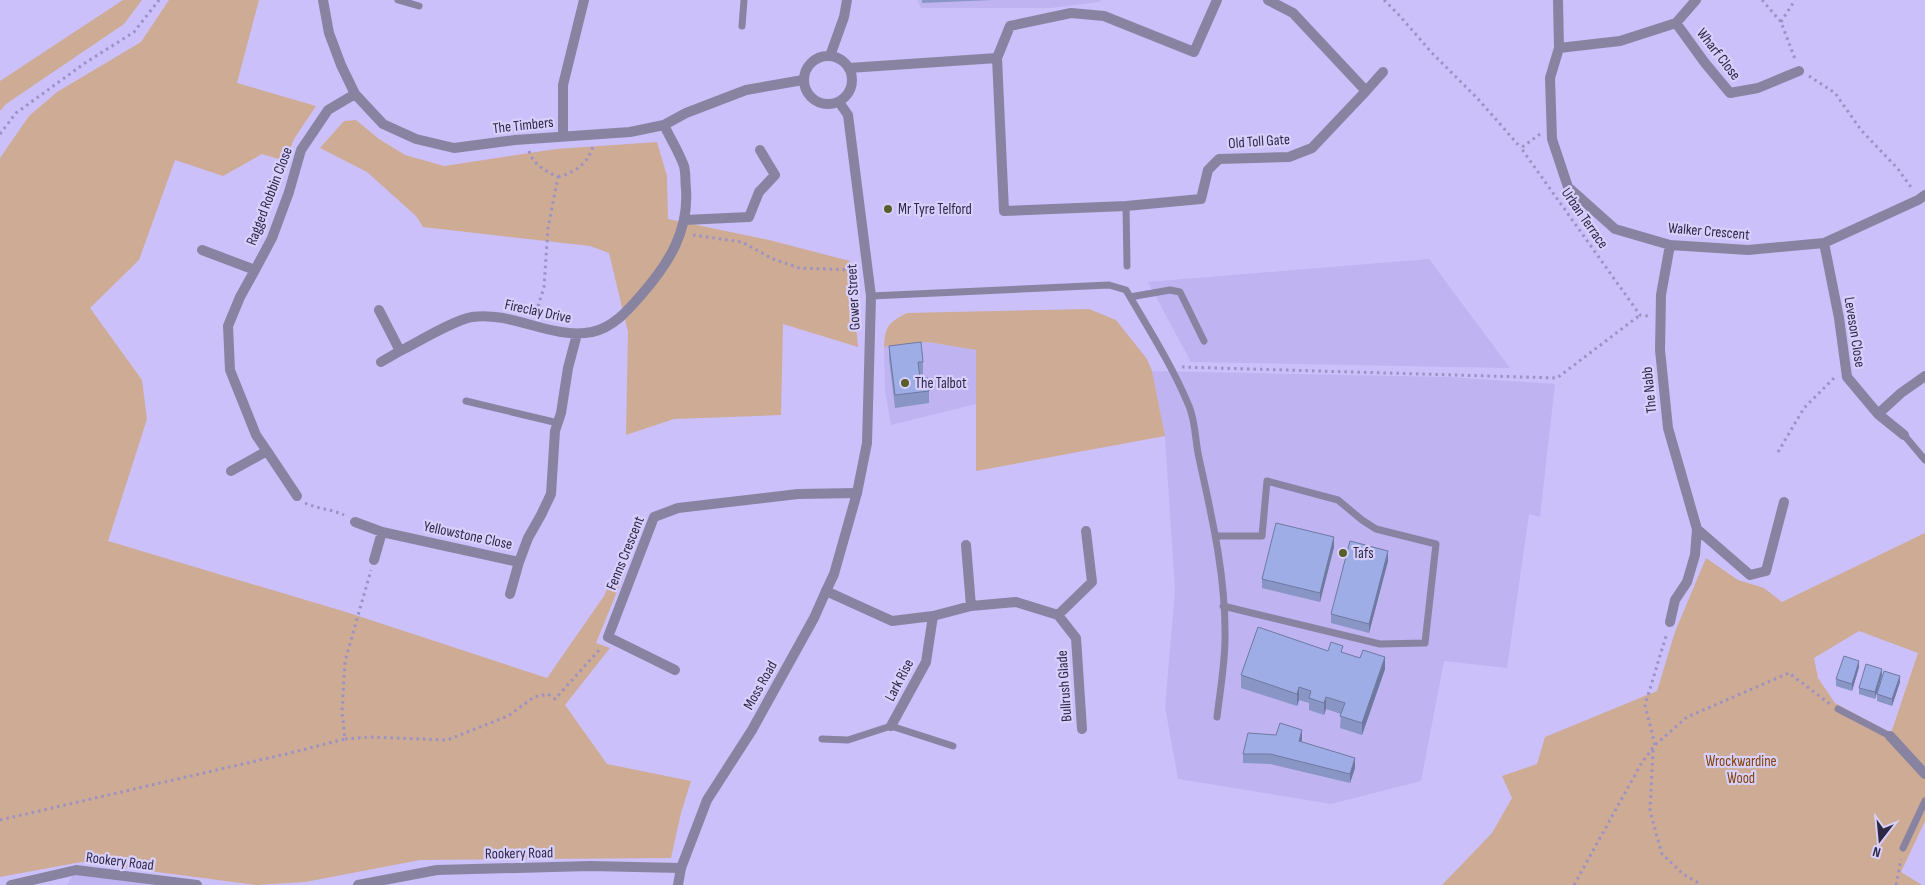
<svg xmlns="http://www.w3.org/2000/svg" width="1925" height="885" font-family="'Sofia Sans Condensed',sans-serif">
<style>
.built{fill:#bfb3f1}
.green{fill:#ceab95;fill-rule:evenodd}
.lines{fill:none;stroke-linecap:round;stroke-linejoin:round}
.path{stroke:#9c92c3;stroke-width:3;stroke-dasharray:2.5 4;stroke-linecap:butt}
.service{stroke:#8983a2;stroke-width:7}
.minor{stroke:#8983a2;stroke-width:10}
.tertiary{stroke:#8983a2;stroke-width:10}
.wall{fill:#8895c5}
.shaded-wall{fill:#6f79a0}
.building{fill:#9eade5;stroke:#6f79a0}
.poi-dot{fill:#585d2a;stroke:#d8d0fc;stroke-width:2}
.labels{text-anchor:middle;stroke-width:4.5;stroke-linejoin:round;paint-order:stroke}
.street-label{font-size:15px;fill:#2f2845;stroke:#d8d0fc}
.poi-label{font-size:15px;fill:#2f2845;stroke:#d8d0fc;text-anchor:start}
.park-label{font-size:15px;fill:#833f01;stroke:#d8d0fc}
</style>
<rect width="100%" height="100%" fill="#cbc0fa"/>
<!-- built -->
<path class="built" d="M917 0H1101L1099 2 1051 8H921Z
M1429 259 1510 368 1191 362 1148 282Z
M928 342 976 350V404L891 425 885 391 884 347Z
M1152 371 1448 377 1555 384 1540 517 1529 514 1507 668 1444 661 1421 781 1331 804 1178 779 1165 707 1175 591 1165 436Z
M76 870 179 885H67Z"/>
<!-- green -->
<path class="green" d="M123 0H142L124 24 6 104 0 111V81Z
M169 0H259L237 83 316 106 294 139 285 161 262 154 223 176 175 160 139 260 90 308 142 380 147 419 108 541 346 612 547 678 604 596 616 570 625 572 596 643 610 648 565 705 607 764 691 781 681 813 671 858 420 860 305 882 256 885 81 862 0 877V158L29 116 57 92 141 42Z
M356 120 379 139 405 155 444 166 556 149 657 142 667 176 668 219 769 240 850 261 858 347 783 324 781 415 674 419 626 435 628 332 609 253 590 246 423 227 416 216 367 172 320 148 344 121Z
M1089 309 1116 320 1147 359 1152 371 1165 436 976 471V350L928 342 884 347C885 326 889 322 907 313Z
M1925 533V821L1901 872 1922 885H1442L1492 833 1512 798 1502 776 1537 764 1545 737 1657 691 1675 632 1706 558 1738 580 1764 588 1782 602ZM1859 631 1918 653 1891 733 1835 703 1818 678 1814 658Z"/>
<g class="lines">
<!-- path -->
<path class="path" d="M1384 0 1398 14 1433 54 1478 99 1521 148
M1762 0 1781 22 1795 59
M1781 22 1795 0
M1809 76 1835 93 1861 130 1898 169 1913 190
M0 134 16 113 85 63 134 32 159 0
M1540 134 1521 148 1640 315 1648 316
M529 151C533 165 546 171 558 177L548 228 544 287 536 313
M558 177C575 172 588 164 593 146
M693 235 742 242 773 259 799 268 855 270
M1182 367 1557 378 1640 315
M1778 452 1804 408 1834 378
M305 503C318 509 331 509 344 515
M345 739 370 737 447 740 508 716 534 697 548 694 555 699 601 648
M1655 745 1645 705 1667 633
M1653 750 1650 811 1662 854 1683 874 1702 885
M0 820 286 754 345 739 342 712 345 661 371 570
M1574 885 1641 764 1655 745 1687 717 1789 673 1830 704
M1896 885 1901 859"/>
<!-- service -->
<path class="service" d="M398 0 419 6
M742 26 744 0
M1126 206 1127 266
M871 296 1109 285 1126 290C1148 328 1172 365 1189 406 1196 423 1195 441 1199 458 1212 517 1226 577 1225 638 1225 664 1220 691 1217 717
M1130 297 1170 290 1180 292 1204 341
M466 401 558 423
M1904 435 1925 460
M1215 536H1262L1267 481 1338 500 1362 520 1376 529 1436 544 1425 643 1380 644 1223 606
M1838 709 1890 736
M822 739 848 740 891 726 953 746
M1903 848 1925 801"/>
<!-- minor -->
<path class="minor" d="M323 0 329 33 341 65 355 94 383 124 416 139 454 148 515 140 630 132 664 125 686 113 746 90 803 80
M1268 0 1293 13 1366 91 1383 72
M1558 0 1559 48 1550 78 1552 139 1568 187 1615 229 1670 245 1748 250 1824 243 1918 200 1925 195
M1676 23 1705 63 1730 93 1758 88 1799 71
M1559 48 1620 41 1676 23 1696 0
M997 58 1004 211 1126 206 1201 199 1208 170 1219 159 1289 157 1312 148 1366 91
M849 68 997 58 1010 26 1071 13 1104 16 1194 52 1217 0
M563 136V85L584 0
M685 220 749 217 759 192 775 175 760 150
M1824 243 1839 318 1847 377 1878 414 1901 393 1925 376
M1670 245 1661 295 1660 350 1668 428 1697 529 1695 555 1687 582 1675 600 1670 622
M202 250 255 270 240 297 228 326 230 370 256 435 267 451
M255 270 272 238 289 192 301 150 328 110 355 94
M379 310 400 351C418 342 454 320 472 317 513 311 551 340 592 332 614 327 628 310 642 294 669 263 689 231 686 189 685 182 686 173 684 166 679 152 670 138 664 125
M381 362 400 351
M1878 414 1904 435
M231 471 267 451 297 496
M355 522 382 532 519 562 528 538 541 515 551 494 555 431 561 413 568 368 577 334
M1697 529 1750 575 1766 571 1784 502
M966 545 971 606
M374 560 382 532
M826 591 892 621 933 616 971 606 1016 602 1058 615 1076 638 1082 729
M510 594 519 562
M1058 615 1092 582 1086 531
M675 670 608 637 654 517 678 508 798 494 857 493
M891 726 926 662 933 616
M1890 736 1925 774
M11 885 76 870 197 885
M358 885 437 870 590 866 681 868"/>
<!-- tertiary -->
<path class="tertiary" d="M804 80a24 24 0 1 1 48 0a24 24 0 1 1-48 0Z
M830 56 844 17 847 0
M678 885 681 868 707 800 752 730 814 618 826 591 834 574 857 493 867 443 871 296 848 115 839 102"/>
</g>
<!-- wall -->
<path class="wall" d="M922 0H992L922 3Z
M889 346 923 362V374L919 375 920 379 929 391V403L895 408 889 359Z
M1334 547 1320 602 1262 588V579Z
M1388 561 1369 633 1331 623V614Z
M1328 651 1343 653 1385 669 1362 735 1340 728 1341 714 1326 709 1324 715 1309 710V703L1299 700 1297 706 1241 688V675Z
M1859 667 1852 691 1836 686V679Z
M1882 675 1875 699 1859 694V688Z
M1900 682 1892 706 1877 701V694Z
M1302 739 1301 742 1355 768 1350 783 1270 764 1243 763V754Z"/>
<!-- shaded-wall -->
<path class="shaded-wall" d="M1334 537V547L1320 602V593Z
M1388 551V561L1369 633V624Z
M1385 657V669L1362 735V723Z
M1859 661V667L1852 691V684Z
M1882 669V675L1875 699V692Z
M1900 676V682L1892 706V699Z
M1299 687V700L1297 706V694Z
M1326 697V709L1324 715V703Z
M1302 730V739L1299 751V741Z
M1355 758V768L1350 783V774Z"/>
<!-- building -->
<path class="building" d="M921 342 923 362H918L920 379 928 378 929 391 895 395 889 346Z
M1276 523 1334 537 1320 593 1262 579Z
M1350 541 1388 551 1369 624 1331 614Z
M1258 627 1328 651 1331 642 1343 646 1341 652 1360 658 1363 650 1385 657 1362 723 1340 716 1345 703 1326 697 1324 703 1309 698 1311 691 1299 687 1297 694 1241 675Z
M1844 656 1859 661 1852 684 1836 679Z
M1866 664 1882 669 1875 692 1859 688Z
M1884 671 1900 676 1892 699 1877 694Z
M1280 723 1302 730 1299 741 1355 758 1350 774 1270 754H1243L1248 733 1276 735Z"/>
<!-- markers -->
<g class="poi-dot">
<circle cx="888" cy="209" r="5"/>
<circle cx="905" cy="383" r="5"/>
<circle cx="1343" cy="553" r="5"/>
</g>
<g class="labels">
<!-- street labels -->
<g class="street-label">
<text transform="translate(1719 54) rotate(52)" y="5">Wharf Close</text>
<text transform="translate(523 125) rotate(-6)" y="5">The Timbers</text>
<text transform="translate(1259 141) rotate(-4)" y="5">Old Toll Gate</text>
<text transform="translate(269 196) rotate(-69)" y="5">Ragged Robbin Close</text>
<text transform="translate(1585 218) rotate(55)" y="5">Urban Terrace</text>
<text transform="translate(1709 231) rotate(5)" y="5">Walker Crescent</text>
<text transform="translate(853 297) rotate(-93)" y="5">Gower Street</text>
<text transform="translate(538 311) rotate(12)" y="5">Fireclay Drive</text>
<text transform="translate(1855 332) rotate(81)" y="5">Leveson Close</text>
<text transform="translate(1649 390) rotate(-96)" y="5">The Nabb</text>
<text transform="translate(468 535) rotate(12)" y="5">Yellowstone Close</text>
<text transform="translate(625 553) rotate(-68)" y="5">Fenns Crescent</text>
<text transform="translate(899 680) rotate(-62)" y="5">Lark Rise</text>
<text transform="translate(760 685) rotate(-61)" y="5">Moss Road</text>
<text transform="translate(1064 686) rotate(-94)" y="5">Bullrush Glade</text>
<text transform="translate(519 853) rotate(-1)" y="5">Rookery Road</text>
<text transform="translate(120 861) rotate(7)" y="5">Rookery Road</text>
</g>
<!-- poi labels -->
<g class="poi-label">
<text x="898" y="214">Mr Tyre Telford</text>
<text x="915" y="388">The Talbot</text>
<text x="1353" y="558">Tafs</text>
</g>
<!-- park labels -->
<g class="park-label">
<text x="1741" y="766">Wrockwardine<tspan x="1741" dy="17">Wood</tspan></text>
</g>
</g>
<!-- north arrow -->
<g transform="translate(1880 840) rotate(196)" stroke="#d8d0fc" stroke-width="4" paint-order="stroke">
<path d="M0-4L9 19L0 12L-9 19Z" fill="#2f2845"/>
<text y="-8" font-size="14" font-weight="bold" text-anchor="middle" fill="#2f2845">N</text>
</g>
</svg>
